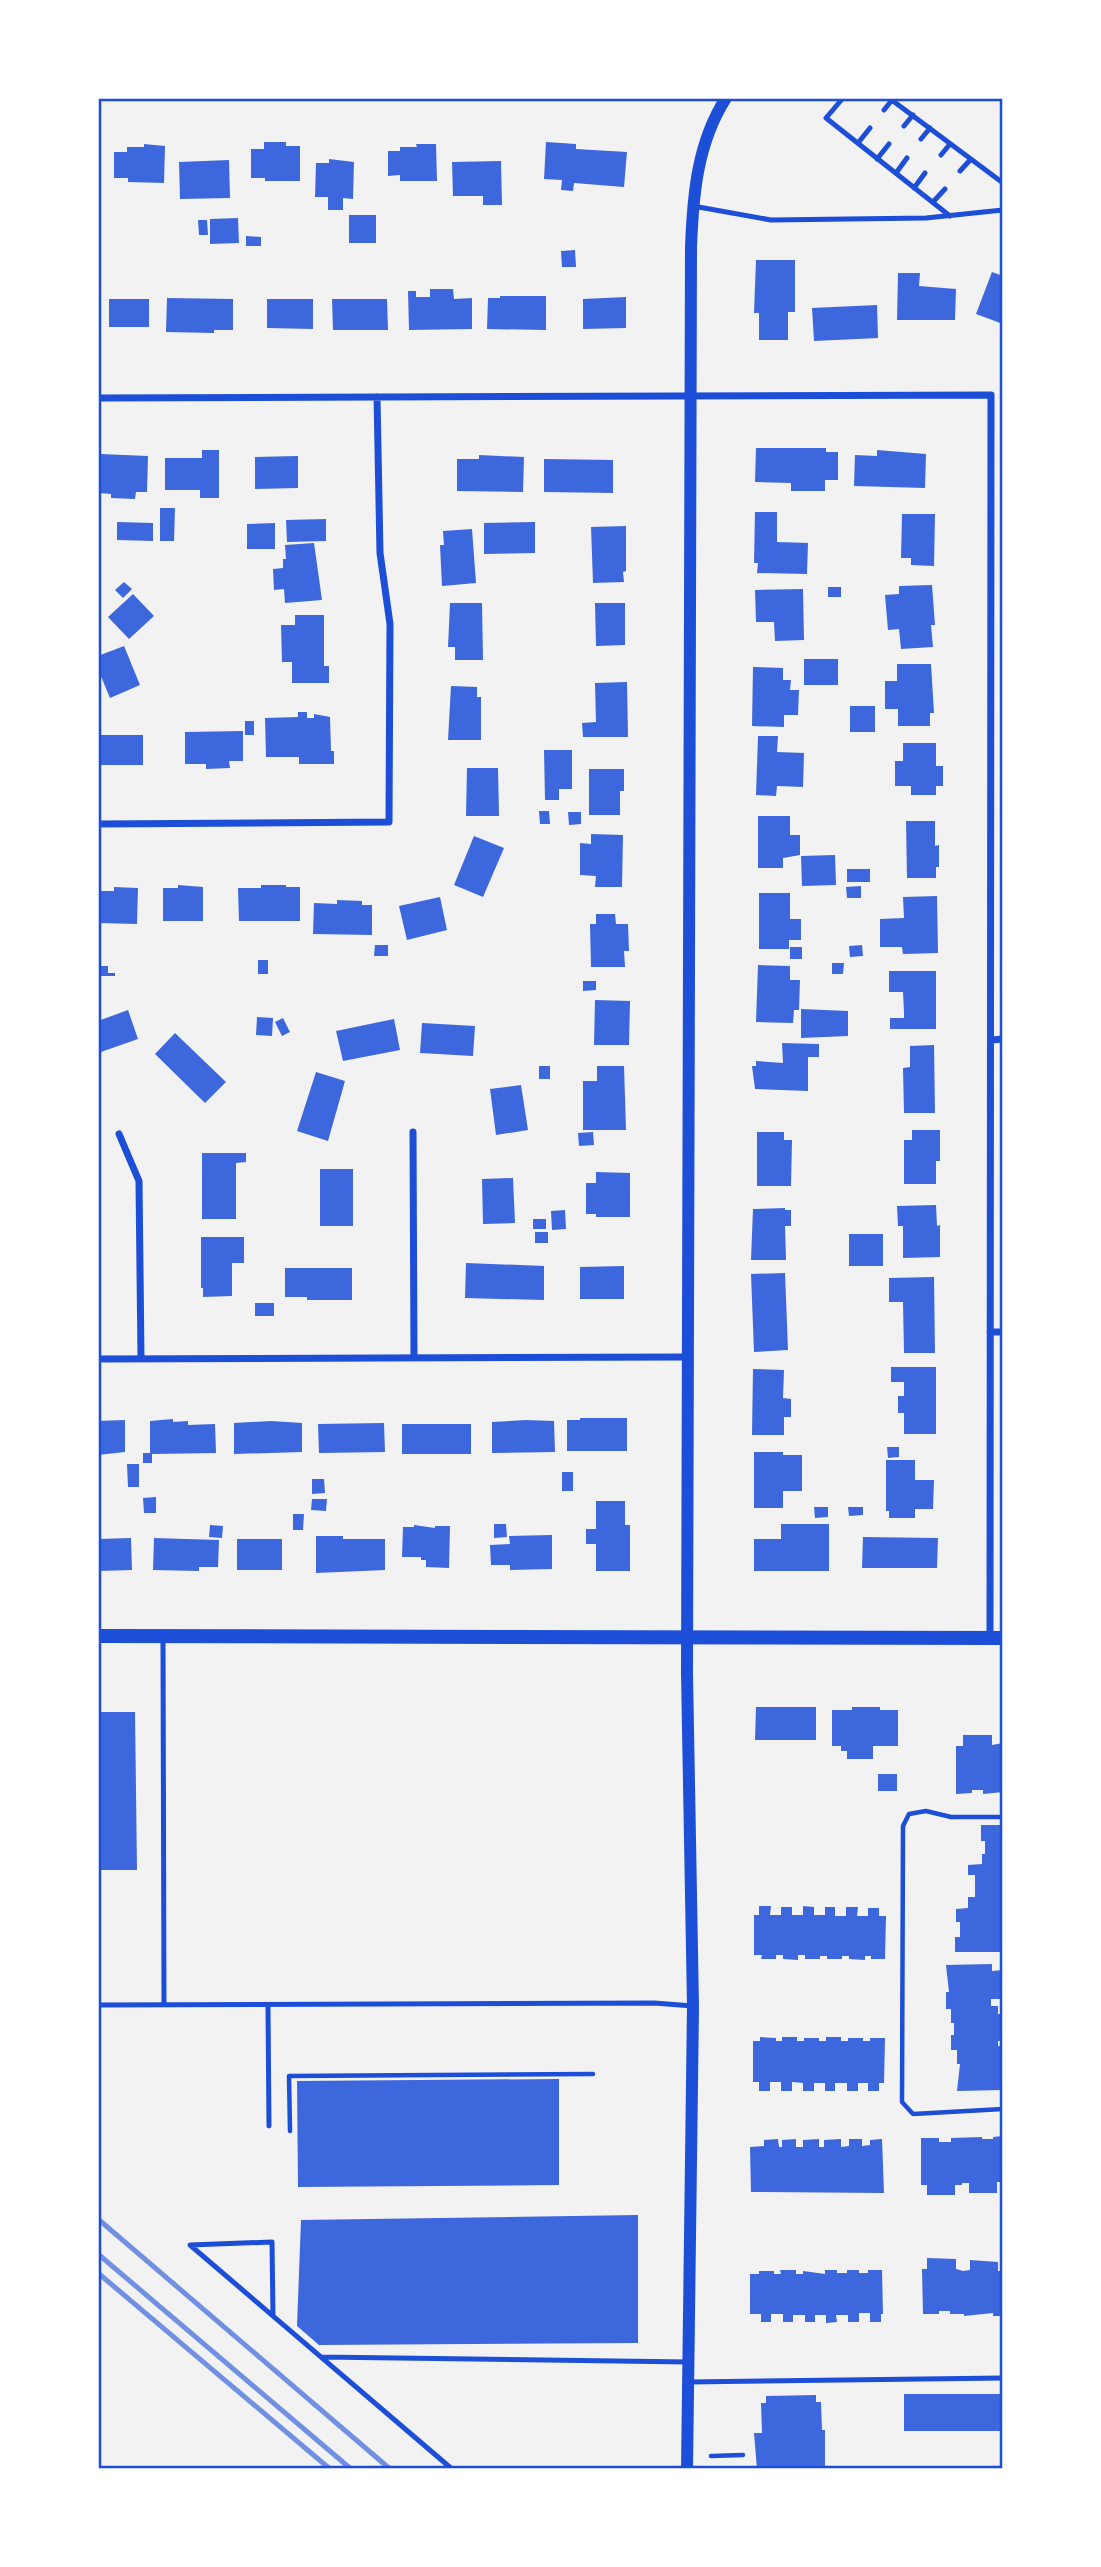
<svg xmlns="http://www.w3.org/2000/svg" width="1101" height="2567" font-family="'Archivo Narrow',sans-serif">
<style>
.building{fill:#3d67dc}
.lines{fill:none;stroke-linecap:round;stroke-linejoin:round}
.path{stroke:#1d4ed8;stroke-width:4.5}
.service{stroke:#1d4ed8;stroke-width:5}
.minor{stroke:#1d4ed8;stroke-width:7}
.tertiary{stroke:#1d4ed8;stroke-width:12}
.secondary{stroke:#1d4ed8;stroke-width:14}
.rail{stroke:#7290e2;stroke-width:5}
.neatline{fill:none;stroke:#1d4ed8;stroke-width:2.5}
</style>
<rect width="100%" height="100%" fill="#f2f2f2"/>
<!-- building -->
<path class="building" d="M264 142H286V146H300V181H265V178H251V149H264Z
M546 142 576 144V149L627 152 624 187 574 183 573 191 561 190 562 180 544 179Z
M144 144 165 146 164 183 128 182V178H114V152H127V147H144Z
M416 144H436L437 181H400V175L388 176V151H400V147H417Z
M329 159 354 162 353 199 343 198V210H328V197H315L316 163H329Z
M229 160 230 198 180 199 179 162Z
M501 161 502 205H483V196H453L452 162Z
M349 215H376V243H349Z
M238 218 239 243 210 244V219Z
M198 220H207L208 235H199Z
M246 236 261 237V246H246Z
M575 250 576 267H562L561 251Z
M756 260H795V312H788V340H759V313H754Z
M992 272 1003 276V324L976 314Z
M898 273H920L919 286 956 289 955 320H897Z
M430 289H453L454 299 472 298V329L409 330 408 291H416V297H430Z
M500 296H546V330L487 329 488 298H500Z
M626 297V328L583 329V299Z
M167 298 233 299V330H214V333L166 332Z
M109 299H149V327H109Z
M267 299H313V329L267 328Z
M332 299H387L388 330H333Z
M877 305 878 338 814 341 812 308Z
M756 448H826V452H838V480H825V491H791V483L755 482Z
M202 450H219V498H200V490H165V458H202Z
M877 450 926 454 925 488 854 486 855 455 877 456Z
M100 454 148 456 147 492H136L135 499 111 498V494L98 493V459H100Z
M479 455 524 457 523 492 457 491V459H479Z
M298 456V488L255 489V457Z
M544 459 613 460V493L544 492Z
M160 508H175L174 541H160Z
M755 512H777V542L808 543 807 574 757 573 758 563H754Z
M902 514H935L934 566 911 565V558H901Z
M326 519V541L287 542 286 520Z
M117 522 153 523V541L117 540Z
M535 522V553L484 554V523Z
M275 523V549H247V524Z
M626 526V571L623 572 624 582 593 583 591 527Z
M472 529 476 583 442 586 440 545H444L443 531Z
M314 543 322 600 285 603 284 589 274 590 273 569 283 568V559H286L285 545Z
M124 582 132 589 123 598 115 590Z
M932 585 935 625H931L933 647 901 649 899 629 888 630 885 595 899 594V586Z
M828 587H841V597H828Z
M803 589 804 640 775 641 774 622H756L755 590Z
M133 594 154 616 129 639 108 617Z
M450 603H482L483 660H455V647H448Z
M595 603H625V645L596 646Z
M295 615H324V666H329V683H292V662H282L281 625H295Z
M124 646 140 685 110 698 98 669V656Z
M804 659H838V685H804Z
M897 664H931L934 713H930V726H898V709H885V681H897Z
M753 667 783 668V680H791L790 690H799L798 715H784V727L752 726Z
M627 682 628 737H583L582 723 596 722 595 683Z
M451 686 477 687V697H481V740H448Z
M850 706H875V732H850Z
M298 712H307V718H314V714L330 717 331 751H334V764H299V757H266L265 718 298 717Z
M245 721H254V735H245Z
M243 731V761H229L230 768 206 769V764H185V732Z
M98 735H143V765H98Z
M758 736H778L777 752 804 753 803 787 777 786 776 796 756 795Z
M903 743H936V766H943V786H936V795H911V786H895V761H903Z
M544 750H572V789H559V800H545Z
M467 768H498L499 816H466Z
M589 769H624V791H620V815H589Z
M539 811H549L550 824H540Z
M568 812H581V824L569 825Z
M758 816H790V835H800V855L783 858V868H758Z
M906 821H935V846L939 845V867H936V878H907Z
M591 834 623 835 622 887H595L596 876 580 875V843L591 844Z
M474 836 504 848 483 897 454 885Z
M835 855 836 885 802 886 801 856Z
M847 869H870V882H847Z
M178 885 203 887V921H163V888H178Z
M261 885H286V887H300V921H239L238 888H261Z
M861 886V898H847L846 887Z
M114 887 138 888 137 924 98 923V891H114Z
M759 893H790V919H801V940H789V949H759Z
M937 896 938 953 903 954 902 947H880V919L904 918 903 897Z
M440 897 447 930 407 940 399 906Z
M337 900 362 901V905H372V935L313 934 314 903 337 904Z
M596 914H615L616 924H628L629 951H624L625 967H591L590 924H596Z
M375 945H388V956H374Z
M862 945 863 956 850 957 849 946Z
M790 947H802V959H790Z
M258 960H268V974H258Z
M832 963H844L843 974H832Z
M758 965 790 966V980H800L799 1010H794L793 1023 756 1022Z
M98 966H108V973H115V976H98Z
M889 971H936V1029H890V1018H904V1012L903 992H889Z
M583 981H596V990L583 991Z
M595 1000 630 1001 629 1045H594Z
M801 1009 848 1011V1036L801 1038Z
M128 1010 138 1039 98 1053V1021Z
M257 1017 273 1018 272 1036 256 1035Z
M283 1018 290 1032 282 1036 275 1022Z
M394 1019 400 1050 343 1061 336 1031Z
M422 1023 475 1026 473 1056 420 1053Z
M175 1033 226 1082 205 1103 155 1054Z
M782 1043 819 1044V1057H808V1091L755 1089 752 1066H756V1061L783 1063Z
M934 1045 935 1113H904L903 1068 910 1067V1046Z
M539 1066H550V1079H539Z
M597 1066H624L626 1130H583V1081H597Z
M316 1072 345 1081 328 1141 297 1131Z
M521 1085 528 1130 496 1135 490 1089Z
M912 1130H940V1161H936V1184H904V1140H912Z
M593 1132 594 1145 579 1146 578 1133Z
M757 1132H784V1140H792L791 1186H757Z
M202 1153H246V1162L236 1163V1219H202Z
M320 1169H353V1226H320Z
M596 1172 630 1173V1217H596V1214H586V1183H596Z
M513 1178 515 1223 483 1224 482 1179Z
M936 1205 937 1226 940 1225V1257L903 1258V1226H898L897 1206Z
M785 1208V1210H791V1226H785L786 1260H751L753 1209Z
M565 1210 566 1229 552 1230 551 1211Z
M533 1219H546V1229H533Z
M535 1232H548V1243H535Z
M849 1234H883V1266H849Z
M201 1237H244V1263H232V1296L203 1297V1288H201Z
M466 1263 544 1266V1300L465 1298Z
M624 1266V1299H580V1267Z
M285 1268H352V1300H307V1297H285Z
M785 1273 788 1350 754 1352 751 1274Z
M934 1277 935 1353H904L903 1302H889V1278Z
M255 1303H274V1316H255Z
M891 1367H936V1434H904V1413H898V1396H904V1382H891Z
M753 1369 784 1370 783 1398 791 1399V1417H784V1435H752Z
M580 1418H627V1451H567V1420H580Z
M173 1419V1422L188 1421V1425L215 1424 216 1453 152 1454V1463H143V1453H150V1421Z
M125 1420V1452L98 1455V1421Z
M526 1420 554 1421 555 1452 492 1453V1422Z
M271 1421 302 1423V1452L234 1454V1423Z
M384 1423 385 1452 319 1453 318 1424Z
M402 1424H471V1454H402Z
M887 1447H899V1457L888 1458Z
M754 1452H783V1455H802V1491H783V1508H754Z
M886 1460H915V1480H934L933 1509H915V1518H889V1511H886Z
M127 1464H139V1487H128Z
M562 1472H573V1491H562Z
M312 1479H324L325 1493 312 1494Z
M156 1497V1513H144L143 1498Z
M312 1499H327L326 1511 311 1510Z
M596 1501H625V1525H630V1571H596V1544H586V1529H596Z
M814 1507H828V1517L815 1518Z
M848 1507H863V1515L849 1516Z
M293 1514H304L303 1530H293Z
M494 1524H506L507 1537 494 1538Z
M781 1524H829V1571H754V1539H781Z
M210 1525 223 1526 222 1538 209 1537Z
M414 1525 435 1528V1526H450L449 1568 426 1567V1560H421V1557H402L403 1527H414Z
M552 1535V1569L510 1570V1565H491L490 1545 510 1544 509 1536Z
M316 1536H343V1539H385V1570L316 1573Z
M863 1537 938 1538 937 1568H862Z
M131 1538 132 1570 98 1571V1539Z
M154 1538 219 1540 218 1567H199V1571L153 1570Z
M237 1539H282V1570H237Z
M756 1707H816V1740H755Z
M852 1707H880V1710H898V1746H873V1759H847V1751H841V1746H832V1710H852Z
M98 1712H135L137 1870H98Z
M963 1735H992V1745L1003 1743V1792L983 1794V1790H972V1793L956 1794V1746H963Z
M878 1774H897V1791H878Z
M981 1825H1003V1909H1001V1914H1003V1943H1000L1001 1952H955V1937H960V1922H956V1909L968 1908V1897H975V1875H968V1865L982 1864V1854H985V1841H981Z
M759 1906H771L770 1915H781V1907H792V1915H803V1906L814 1907V1915H825V1907H835V1916H846V1907H858L857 1916H868V1908H879V1916H886L885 1959H871V1956H865V1960L849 1959V1956H842V1959H827V1956H820V1959H805V1955H798V1960L783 1959V1955H776V1959H761L762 1955H754V1915H759Z
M992 1964V1971L1003 1970V1999H991V2006H998V2014H1003V2041H998V2046H1002L1003 2053 1002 2090 957 2091 960 2064H957V2050H951V2035H954V2023H951V2009H946V1992H949L946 1965Z
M760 2037 776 2038V2041H782V2037H797V2041H804V2038H819V2041H826V2037H841V2041H848V2038H863V2041H870V2038H885L884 2083H879V2091H868V2083H858V2091H847V2083H835V2091H825V2083H814V2091H803V2083L792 2082V2091H781V2082H770V2091H759V2082H753V2041H760Z
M559 2079V2185L298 2187 297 2081Z
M1003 2136V2182H997V2193H969V2183H962V2185H955V2195H927V2185H921V2138H939V2142H951V2138L982 2137V2139H993V2137Z
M778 2139 779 2147H782V2140L796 2139V2147H803V2140L819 2139V2147H824V2140L841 2139V2147L849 2146V2139H862V2146L870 2145V2140L882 2139 884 2193 751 2192 750 2147 764 2146V2140Z
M638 2215V2343L319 2345 297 2326 301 2220Z
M927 2258 956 2259V2269L963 2271 970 2270V2260L998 2262V2271H1003V2316H993V2313L964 2316V2314H950V2311H939V2314H923L922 2269H927Z
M780 2270H796V2274H803V2271L825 2274V2270H837V2273H847V2270H859V2273H868V2270H882L883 2314H881V2322H870V2313H859V2322H848V2315H836L837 2322 826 2323V2315H815V2322H805V2315H793V2322H783V2314H771V2322H761V2314H750V2274H759V2271H774V2274H781Z
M904 2394H1003V2431H904Z
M816 2395V2402H821L822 2430H825V2469H757L754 2433H762L761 2403H766V2396Z"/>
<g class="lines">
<!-- path -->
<path class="path" d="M1003 1817H951L926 1811 909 1814 903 1826 902 2102 913 2114 1003 2109
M290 2131 289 2076 593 2074
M711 2456 743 2455"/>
<!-- service -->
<path class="service" d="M843 98 826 118 950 216
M889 98 1003 183
M884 110 892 100
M904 126 913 115
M921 139 930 128
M858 143 870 128
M941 155 950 144
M877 159 889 144
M960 171 971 159
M896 173 907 158
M914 188 925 173
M933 202 945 189
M693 206 771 220 926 218 1003 210
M163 1639 164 2005
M98 2005 654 2003 693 2006
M268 2006 269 2126
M273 2316 272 2242 190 2245 452 2469
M321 2357 689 2362
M689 2382 1003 2378"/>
<!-- minor -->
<path class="minor" d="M98 398 991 395 990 1638
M98 824 389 822 390 624 380 553 377 397
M991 1040 1003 1039
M413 1132 414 1358
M119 1134 139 1181 141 1358
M990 1332H1003
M98 1359 687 1357"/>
<!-- tertiary -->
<path class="tertiary" d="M687 2469 693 2006 687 1673 691 247C693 195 697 143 726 98"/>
<!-- secondary -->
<path class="secondary" d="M98 1636 1003 1638"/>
<!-- rail -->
<path class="rail" d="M98 2219 390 2469
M98 2254 351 2469
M98 2273 330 2469"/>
</g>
<!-- border -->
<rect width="1101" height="2567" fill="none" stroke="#ffffff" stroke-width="200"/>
<rect x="100" y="100" width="901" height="2367" class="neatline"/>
</svg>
